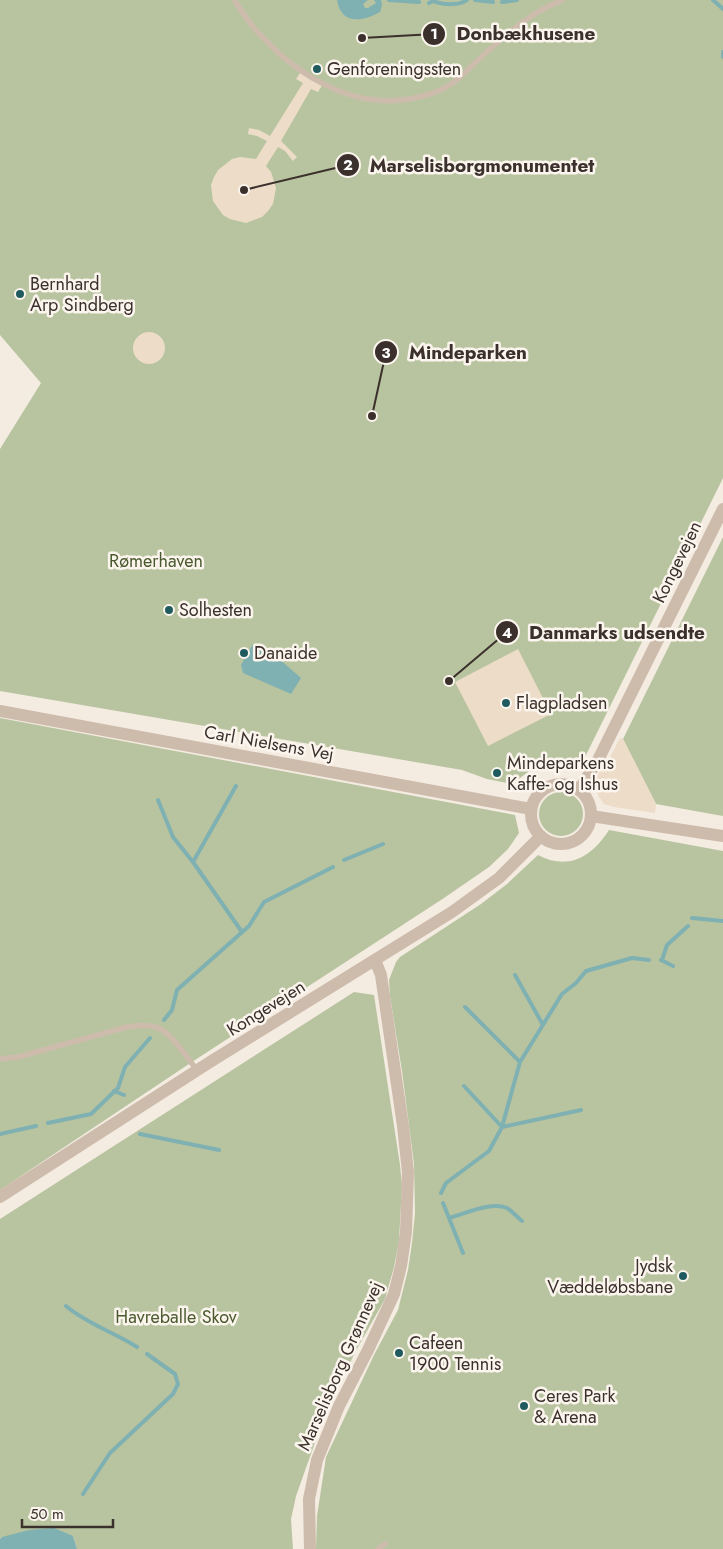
<svg xmlns="http://www.w3.org/2000/svg" width="723" height="1549" font-family="Jost,sans-serif">
<style>
.green{fill:#b8c4a0}
.plaza{fill:#ecdcc8}
.water{fill:#7fb0b2}
.lines{fill:none;stroke-linecap:round;stroke-linejoin:round}
.stream{stroke:#7fb0b2;stroke-width:4}
.service{stroke:#cdbbac;stroke-width:5.5}
.tertiary{stroke:#cdbbac;stroke-width:12}
.poi-dot{fill:#1f5a5e;stroke:#fbf5ee;stroke-width:2}
.labels{text-anchor:middle;stroke-width:5;stroke-linejoin:round;paint-order:stroke}
.poi-label{font-size:18px;fill:#3b302b;stroke:#fbf5ee;text-anchor:start}
.park-label{font-size:18px;fill:#4a5a2e;stroke:#fbf5ee}
.street-label{font-size:18px;fill:#3b302b;stroke:#fbf5ee}
.leader{fill:none;stroke:#3b302b;stroke-width:2}
.callout-dot{fill:#3b302b;stroke:#fbf5ee;stroke-width:2}
.mark-label{font-size:15px;text-anchor:middle;font-weight:bold;fill:#fff}
.callout-label{font-size:19px;text-anchor:middle;font-weight:bold;fill:#3b302b;stroke:#fbf5ee;stroke-width:5;stroke-linejoin:round;paint-order:stroke}
</style>
<rect width="100%" height="100%" fill="#f4ebe1"/>
<!-- green -->
<path class="green" d="M0 0H723V478L586 755 580 761C551 755 534 766 513 784L487 779 462 770 0 691V449L41 383 0 335Z
M723 537V816L656 804 623 739Z
M0 718 515 815 519 833 508 849 489 867 444 898 192 1062 0 1190Z
M539 814a22 22 0 1 1 44 0a22 22 0 1 1-44 0Z
M609 830 723 851V1549H316L317 1516 326 1457 374 1355 398 1310 408 1270 412 1243 415 1213 414 1164 402 1071 390 996 389 980 396 962 400 957 481 904 507 884 538 855C568 871 592 857 609 830Z
M354 992 374 995 400 1165 402 1185 399 1241 394 1267 385 1299 358 1347 328 1406 296 1496 291 1519 293 1549H77L73 1536 2 1537 0 1539V1219Z"/>
<!-- plaza -->
<path class="plaza" d="M302 70 323 84 318 92 311 89 281 141 297 157 293 161 285 151 278 147 266 166 271 172 276 188 273 204 268 211 262 217 246 223 230 219 223 215 213 201 211 185 214 177 218 170 232 159 240 157 256 159 267 141 257 136 248 134 249 128 259 130 270 136 303 83 296 79Z
M133 348a16 16 0 1 1 32 0a16 16 0 1 1-32 0Z
M518 649 551 714 488 746 455 682Z
M620 738 623 739 656 804 655 813 614 807 604 804 599 797 595 785 597 778 600 770 603 771Z"/>
<!-- water -->
<path class="water" d="M337 0H368L363 4 365 8H368L376 3 374 0H381L382 5 380 12C362 22 341 25 337 0Z
M253 644H262L301 678 291 694 243 673 241 665Z
M54 1528 73 1536 77 1549H0V1539L2 1537 29 1530Z"/>
<g class="lines">
<!-- stream -->
<path class="stream" d="M389 0 419 2
M475 0 493 2
M713 0 723 9
M502 2 517 0
M429 3 433 1C442 5 459 6 467 0
M723 52V57
M236 786 193 862 242 932
M158 800 173 837 193 862
M344 860 383 844
M692 918 723 921
M661 960 673 966
M662 960 667 945 688 926
M515 975 543 1025
M465 1007 520 1062
M164 1020 172 1010 177 990 249 926 264 902 333 867
M464 1086 502 1127 581 1110
M114 1091 124 1095
M48 1123 91 1114 118 1088 125 1067 150 1038
M0 1134 36 1126
M140 1134 219 1150
M441 1193 446 1183 489 1151 502 1127 520 1062 562 994 576 983 586 971 632 958 649 960
M443 1203 463 1253
M449 1218C465 1214 491 1201 507 1208 512 1211 517 1217 522 1221
M66 1306C87 1324 114 1332 137 1347
M83 1494 110 1453 173 1394 178 1384 175 1374 147 1354"/>
<!-- service -->
<path class="service" d="M234 0C241 10 248 21 256 30 292 71 345 106 401 100 419 98 439 93 454 82 466 73 476 61 488 51 501 39 523 21 538 12 546 7 554 4 562 0
M0 1059 18 1057 127 1027C136 1026 146 1024 155 1027 170 1030 187 1058 197 1070
M378 1549 385 1544"/>
<!-- tertiary -->
<path class="tertiary" d="M0 711 531 809
M531 814a30 30 0 1 1 60 0a30 30 0 1 1-60 0Z
M579 790 598 760 723 509
M591 816 723 836
M0 1197 210 1062 452 912 499 878 541 836
M310 1549 309 1499 317 1460 339 1406 368 1350 394 1294 401 1266 406 1232 408 1172 403 1126 381 975 375 960"/>
</g>
<!-- markers -->
<g class="poi-dot">
<circle cx="317" cy="69" r="5"/>
<circle cx="20" cy="294" r="5"/>
<circle cx="169" cy="610" r="5"/>
<circle cx="244" cy="653" r="5"/>
<circle cx="506" cy="703" r="5"/>
<circle cx="497" cy="773" r="5"/>
<circle cx="683" cy="1276" r="5"/>
<circle cx="399" cy="1353" r="5"/>
<circle cx="524" cy="1406" r="5"/>
</g>
<g class="labels">
<!-- poi labels -->
<g class="poi-label">
<text x="327" y="75">Genforeningssten</text>
<text x="30" y="290">Bernhard<tspan x="30" dy="21">Arp Sindberg</tspan></text>
<text x="179" y="616">Solhesten</text>
<text x="254" y="659">Danaide</text>
<text x="516" y="709">Flagpladsen</text>
<text x="507" y="769">Mindeparkens<tspan x="507" dy="21">Kaffe- og Ishus</tspan></text>
<text x="673" y="1272" text-anchor="end">Jydsk<tspan x="673" dy="21">Væddeløbsbane</tspan></text>
<text x="409" y="1349">Cafeen<tspan x="409" dy="21">1900 Tennis</tspan></text>
<text x="534" y="1402">Ceres Park<tspan x="534" dy="21">&amp; Arena</tspan></text>
</g>
<!-- park labels -->
<g class="park-label">
<text x="156" y="567">Rømerhaven</text>
<text x="176" y="1323">Havreballe Skov</text>
</g>
<!-- street labels -->
<g class="street-label">
<text transform="translate(677 562) rotate(-64)" y="6">Kongevejen</text>
<text transform="translate(269 743) rotate(10)" y="6">Carl Nielsens Vej</text>
<text transform="translate(266 1008) rotate(-32)" y="6">Kongevejen</text>
<text transform="translate(340 1366) rotate(-66)" y="6">Marselisborg Grønnevej</text>
</g>
</g>
<!-- callouts -->
<path class="leader" d="M362 38L434 34M244 190L348 165M372 416L386 352M449 681L507 632"/>
<g class="callout-dot">
<circle cx="362" cy="38" r="5"/>
<circle cx="244" cy="190" r="5"/>
<circle cx="372" cy="416" r="5"/>
<circle cx="449" cy="681" r="5"/>
<circle cx="434" cy="34" r="12"/>
<circle cx="348" cy="165" r="12"/>
<circle cx="386" cy="352" r="12"/>
<circle cx="507" cy="632" r="12"/>
</g>
<g class="mark-label">
<text x="434" y="39">1</text>
<text x="348" y="170">2</text>
<text x="386" y="358">3</text>
<text x="507" y="638">4</text>
</g>
<g class="callout-label">
<text x="526" y="40">Donbækhusene</text>
<text x="482" y="172">Marselisborgmonumentet</text>
<text x="468" y="359">Mindeparken</text>
<text x="617" y="639">Danmarks udsendte</text>
</g>
<!-- scale -->
<path d="M22 1519v8h91v-8" fill="none" stroke="#3b302b" stroke-width="2.5"/>
<text x="30" y="1519" font-size="15" fill="#3b302b" stroke="#fbf5ee" stroke-width="4" paint-order="stroke">50 m</text>
</svg>
